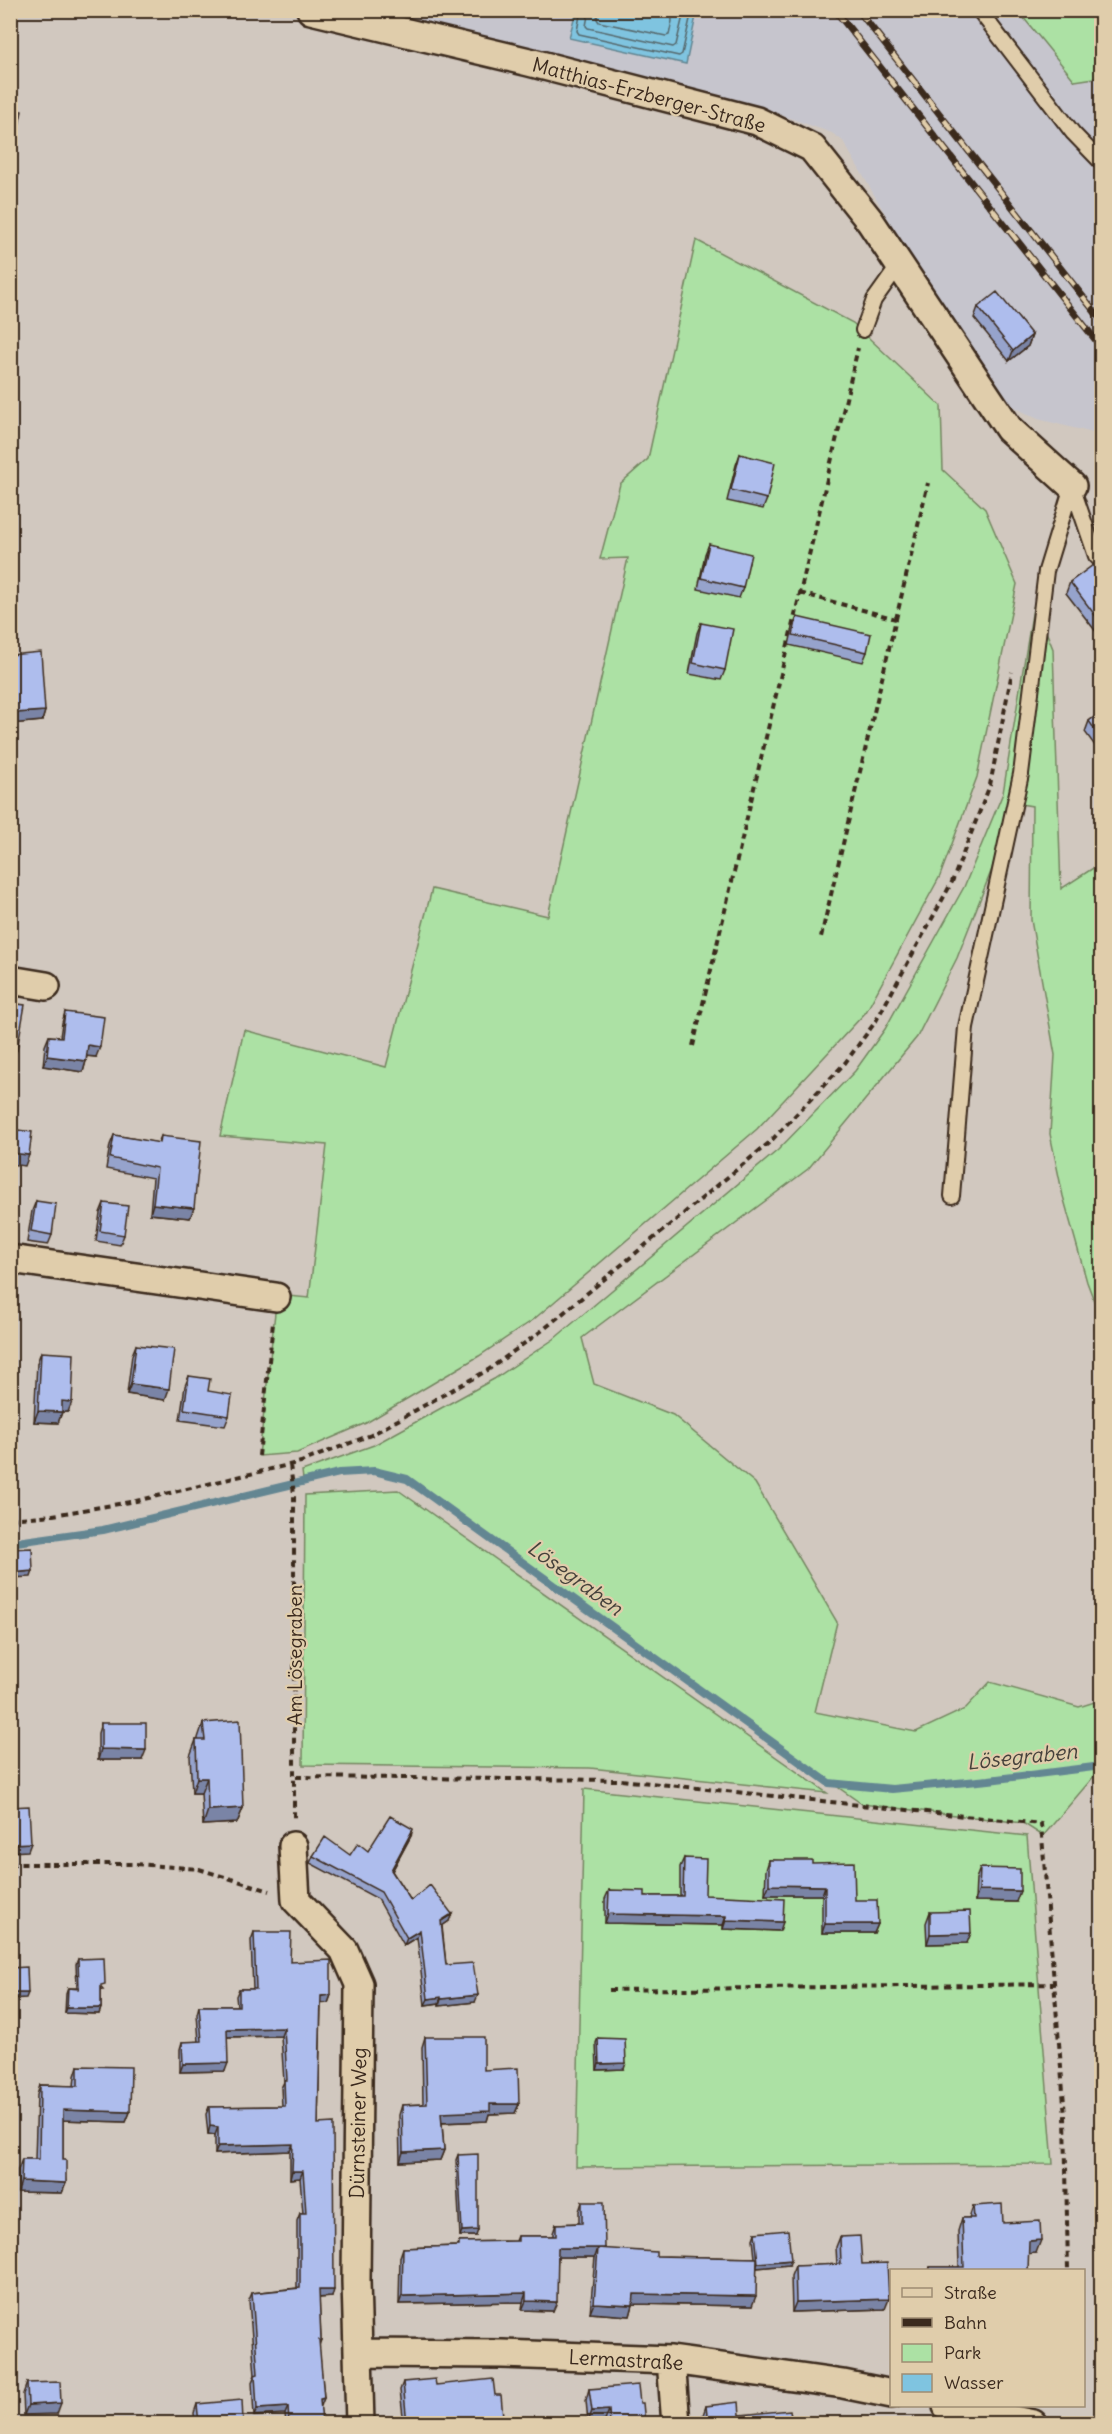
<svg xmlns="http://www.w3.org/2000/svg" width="1112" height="2434" font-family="Delius,sans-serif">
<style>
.built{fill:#c6c5cd}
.green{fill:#ace1a4;stroke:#748661;stroke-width:1.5}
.water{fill:#7fc4e0;stroke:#648692;stroke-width:1.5}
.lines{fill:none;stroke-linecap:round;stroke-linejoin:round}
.shore{stroke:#56686c;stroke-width:1.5}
.stream{stroke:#648692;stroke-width:8}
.lane-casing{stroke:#3b2a1e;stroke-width:18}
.street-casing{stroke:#3b2a1e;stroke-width:32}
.path{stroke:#3b2a1e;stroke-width:4;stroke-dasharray:6 4.5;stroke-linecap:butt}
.lane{stroke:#e0cdab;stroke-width:14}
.street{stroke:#e0cdab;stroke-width:27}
.rail-casing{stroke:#3b2a1e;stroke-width:7}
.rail{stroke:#e0cdab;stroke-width:4.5;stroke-dasharray:14;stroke-linecap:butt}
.wall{fill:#96a3cc;stroke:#3b2a1e;stroke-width:1.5}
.shaded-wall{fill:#7a84a6;stroke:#3b2a1e;stroke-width:1.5}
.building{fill:#aebded;stroke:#3b2a1e;stroke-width:1.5}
.labels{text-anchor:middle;stroke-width:4.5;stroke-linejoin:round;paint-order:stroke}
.street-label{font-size:20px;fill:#3b2a1e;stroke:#e0cdab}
.water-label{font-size:21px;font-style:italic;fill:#45413b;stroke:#e0cdab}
</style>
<rect width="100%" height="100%" fill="#d1c8bf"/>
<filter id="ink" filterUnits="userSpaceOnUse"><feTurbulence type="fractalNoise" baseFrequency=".0167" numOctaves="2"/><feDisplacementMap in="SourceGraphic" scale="12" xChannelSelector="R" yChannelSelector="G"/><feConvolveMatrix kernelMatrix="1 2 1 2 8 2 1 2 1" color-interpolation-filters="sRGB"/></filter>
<g filter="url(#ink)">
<!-- built -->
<path class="built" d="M366 11H1101V435L1038 419 1010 405 962 337 910 257 843 141 832 133 761 108Z"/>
<!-- green -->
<path class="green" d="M1018 11H1101V77L1075 81Z
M696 240 853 323 941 406 943 470 985 509 1017 584 977 777 940 876 866 1012 757 1129 533 1320 479 1356 366 1423 297 1453 259 1456 277 1295 309 1298 327 1145 220 1136 244 1030 386 1067 432 889 548 916 628 558 600 559 620 484 648 459Z
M1033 608 1040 616 1053 649 1061 889 1101 863V1319L1087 1282 1063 1196 1050 1134 1055 1055 1031 920 1032 806 1009 802 992 869 957 958 917 1037 808 1169 582 1338 594 1384 673 1415 755 1483 837 1622 815 1712 916 1732 965 1709 990 1682 1079 1707 1101 1700V1768L1043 1836 1023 1823 862 1804 706 1695 407 1476 366 1471H337L303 1479 302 1471 374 1445 494 1379 554 1339 778 1150 855 1071 885 1029 964 887 1003 793Z
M398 1490 827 1793 590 1768 303 1765 305 1495Z
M584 1789 1027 1836 1053 2164 576 2167Z"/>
<!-- water -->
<path class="water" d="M691 10 696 16 686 64 569 38 576 11Z"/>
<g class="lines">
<!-- shore -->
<path class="shore" d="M581 10 577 31 579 34 679 56 682 54 690 19 687 10
M589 10 586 26 588 28 673 47 676 45 682 20 680 10
M598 10 597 19 599 22 666 36 669 35 672 21 671 10"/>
<!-- stream -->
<path class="stream" d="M10 1543 103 1530 339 1473 374 1471 407 1479 829 1783 892 1789 989 1780 1102 1766"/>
<!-- lane casing -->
<g class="lane-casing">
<path id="lane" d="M979 10 1073 133 1102 163
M863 330 874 300 899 265
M1072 486 1096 556 1102 562
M952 1196 966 1027 1021 774 1046 571 1072 486"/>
</g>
<!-- street casing -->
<g class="street-casing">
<path id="street" d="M311 10 529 62 757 121 812 148 870 221 1009 429 1072 486
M10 980 46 986
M10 1259 276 1297
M293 1846 296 1900 344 1950 359 1984 356 2281 360 2424
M358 2353 502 2354 671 2360 843 2384 892 2394
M671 2360 676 2424
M947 2406 1033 2424"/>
</g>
<!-- path -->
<path class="path" d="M800 593 896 619 821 937
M896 619 928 483
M693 1046 858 348
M1098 1111 1102 1108
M259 1456 273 1323
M290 1465 294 1494V1820
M10 1519 53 1515 136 1501 301 1462 371 1435 488 1370 544 1329 770 1142 845 1063 876 1021 952 882 990 785 1012 672
M296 1777 621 1780 1041 1824 1065 2116 1068 2270
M10 1864H136L199 1869 270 1891
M609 1990 1056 1984"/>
<!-- lane -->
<use href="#lane" class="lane"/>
<!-- street -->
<use href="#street" class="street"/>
<!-- rail casing -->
<g class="rail-casing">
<path id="rail" d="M835 10 1102 348
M858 10 1102 321"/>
</g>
<!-- rail -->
<use href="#rail" class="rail"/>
</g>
<!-- wall -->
<path class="wall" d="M978 307 1032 335 1028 346 1009 361 974 318Z
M740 454 767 499 763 509 727 501 736 465Z
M709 544 743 588 739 598 698 589 705 554Z
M1101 561V638L1066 593 1070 582Z
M797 617 867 652 863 662 789 645 793 627Z
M701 623 725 670 721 680 689 674 697 633Z
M10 655 45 711 42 721 10 724Z
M1101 712V754L1085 732 1089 721Z
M10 1003 17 1050 15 1055 10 1054Z
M65 1012 96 1057 87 1056 86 1061 83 1072 43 1066 45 1046 49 1036 60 1037 62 1023Z
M114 1135 158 1143 161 1136 190 1218 150 1214 153 1178 106 1169 110 1145Z
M36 1201 52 1235 48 1245 27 1242 32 1211Z
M104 1203 124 1235 120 1245 96 1241 100 1213Z
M136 1345 165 1400 127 1394 132 1355Z
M41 1352 68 1412H62L58 1423 34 1422 37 1363Z
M189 1376 208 1391 229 1416 225 1426 180 1420 185 1386Z
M101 1723 142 1760H98V1733Z
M203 1723 243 1808 237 1823 203 1825 201 1793H192L190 1756 196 1740H198V1738Z
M411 1836 392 1871 411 1901 449 1921 442 1926 446 1965 475 2002 439 2006V2003L425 2005 417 1937 404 1945 378 1899 310 1863 313 1856 350 1855 368 1851Z
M684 1858 705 1895 780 1931 723 1929V1925L605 1923V1899L609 1890 645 1896H680V1867Z
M769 1860 812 1863 855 1900 878 1924 874 1933H822V1895H765L766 1870Z
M980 1868 1016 1902 975 1901 976 1879Z
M930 1912 967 1943 927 1944 926 1923Z
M254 1932 331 1995 328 2003H321L318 2124 332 2297 319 2298 321 2340 319 2346 324 2398 320 2406 322 2424H286L285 2414 254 2416 252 2382 255 2375 249 2300 252 2293 297 2288V2221L300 2213H303L300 2178 290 2179V2151L215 2154V2135L208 2134 206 2114 209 2107 282 2106 281 2088 284 2082 281 2036 227 2037 225 2071 180 2072V2049L182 2042H199L197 2014 199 2006H237L236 1996 239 1989H253L251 1940Z
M78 1959 103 1990H101V2008L99 2014 65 2013 66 1994 68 1988H77L76 1964Z
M425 2037 484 2070 519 2104 515 2113 489 2114 487 2121 442 2123 444 2150 440 2160 400 2162 399 2115 402 2105 423 2104 422 2047Z
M598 2038 624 2069 597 2070 596 2043Z
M78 2066 130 2112 126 2122 63 2120V2160L66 2183 62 2193 18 2192V2170L22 2159H35L37 2095 40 2085 74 2086 75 2076Z
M458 2155 476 2236H460L456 2160Z
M582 2202 604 2249 656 2256 755 2258 753 2239 755 2233 789 2265 756 2268 752 2306 633 2304 630 2316 590 2313 595 2257H558L553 2311 522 2310 523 2302 399 2304 400 2257 403 2248 458 2246 459 2242 516 2241 518 2236H553V2233L556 2224 579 2223V2211Z
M973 2206 1003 2223 1036 2253H1028V2271H929L930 2267H959L958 2231 962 2218H969Z
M840 2237 862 2264 885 2309 792 2312 791 2276 795 2266 837 2265 836 2247Z
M403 2382 436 2385 495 2395 503 2417 553 2424H404L400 2390Z
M27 2383 57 2414 24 2415 23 2394Z
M589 2389 640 2403 645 2424H605V2421L588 2422 586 2400Z
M197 2404 243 2421 242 2424H195L194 2413Z
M706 2406 740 2415 792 2424H704L703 2415Z"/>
<!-- shaded-wall -->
<path class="shaded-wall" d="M1032 335 1028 346 1009 361 1013 351Z
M45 711 42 721 10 724 14 713Z
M88 1045 100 1047 96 1057 85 1056Z
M47 1056 86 1061 83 1072 43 1066Z
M10 1153 29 1155 25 1166 10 1164Z
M153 1204 194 1208 190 1218 150 1214Z
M131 1384 169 1389 165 1400 127 1394Z
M62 1401 72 1402 68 1412H58Z
M38 1411 62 1412 58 1423 34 1422Z
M33 1571 31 1577 10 1578V1573Z
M101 1749 146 1750 142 1760H98Z
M197 1778H207L201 1793H192Z
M243 1808 237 1823 203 1825 208 1810Z
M413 1829 411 1836 389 1877 391 1870Z
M31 1843 28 1851 10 1852V1844Z
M769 1885 825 1886 822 1895H765Z
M979 1890 1020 1891 1016 1902 975 1901Z
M452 1914 449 1921 439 1928 441 1921Z
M608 1914 726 1916 723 1925 605 1923Z
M726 1920 783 1922 780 1931 723 1929Z
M825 1924H878L874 1933H822Z
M420 1930 417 1937 404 1945 407 1938Z
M971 1933 967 1943 927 1944 930 1934Z
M10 1993H28L26 1998 10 1999Z
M331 1995 328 2003 318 2004 321 1996Z
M478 1995 475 2002 439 2006 441 1999Z
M441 1997 439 2003 425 2005 428 1999Z
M67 2008H101L99 2014 65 2013Z
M284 2028 281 2036 224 2037 227 2029Z
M228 2063 225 2071 180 2072 183 2064Z
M626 2063 624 2069 597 2070 599 2064Z
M490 2104H519L515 2113 489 2114 487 2121 437 2123 441 2113Z
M63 2110 130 2112 126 2122 60 2120Z
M210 2126 218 2127 215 2135 208 2134Z
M293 2144 290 2151 215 2154 218 2146Z
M444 2150 440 2160 400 2162 403 2152Z
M292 2171H303L300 2178 290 2179Z
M21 2181 66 2183 62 2193 18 2192Z
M478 2230 476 2236H460L462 2231Z
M1041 2240 1036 2253 1024 2254 1029 2241Z
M558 2248H605L601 2257 598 2248 595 2257H555Z
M791 2260 789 2265 756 2268 758 2263Z
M319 2290H334L332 2297 316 2298Z
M526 2293 523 2302 399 2304 402 2296Z
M634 2294 756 2296 752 2306 631 2304Z
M889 2299 885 2309 792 2312 796 2302Z
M526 2301 557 2302 553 2311 522 2310Z
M594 2303 633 2305 630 2316 590 2313Z
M324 2398 321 2406H317L320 2399Z
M61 2403 57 2414 24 2415 28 2405Z
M288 2407 285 2414 254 2416 257 2409Z
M609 2410 605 2421 588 2422 592 2411Z
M243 2421 242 2424H231V2422Z"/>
<!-- building -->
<path class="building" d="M10 109 22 111 10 168Z
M997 292 1032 335 1013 351 978 307Z
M740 454 775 463 767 499 731 490Z
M709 544 751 554 743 588 701 578Z
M1100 560 1101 561V623L1070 582Z
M797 617 871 634 867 652 793 635Z
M701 623 733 629 725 670 693 663Z
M41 652 45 711 14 713 10 676V655Z
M1101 712V739L1089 721Z
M10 1003 25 1005 17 1050 10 1049Z
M65 1012 104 1017 100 1047 88 1045 86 1061 47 1056 49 1036 62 1037Z
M10 1129 32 1132 29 1155 10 1153Z
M114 1135 160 1143 161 1136 201 1141 194 1208 153 1204 157 1168 110 1158Z
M36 1201 56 1204 52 1235 31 1231Z
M104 1203 128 1206 124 1235 100 1231Z
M136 1345 174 1349 169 1389 131 1384Z
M41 1352 74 1354 72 1402 62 1401V1412L38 1411Z
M189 1376 210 1379 208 1391 232 1395 229 1416 184 1409Z
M32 1548 33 1571 10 1573V1549Z
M240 1720 243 1808 208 1810 207 1778H197L196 1740H205L203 1723Z
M101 1723H146V1750L101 1749Z
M29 1806 31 1843 10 1844V1807Z
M390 1816 413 1829 391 1870 411 1901 430 1885 452 1914 441 1921 446 1965 473 1963 478 1995 441 1999V1997L428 1999 420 1930 407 1938 381 1892 313 1856 325 1837 350 1855 358 1843 368 1851Z
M684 1858 706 1859 705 1895 784 1899 783 1922 726 1920V1916L608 1914 609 1890 645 1891V1896H683Z
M769 1860H812V1863L854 1862 855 1900H877L878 1924H825V1886L769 1885Z
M980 1868 1020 1869V1891L979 1890Z
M970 1911 971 1933 930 1934V1912Z
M254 1932H291L290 1962 331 1960V1995L321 1996 318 2124 333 2123 334 2290H319L321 2340H319L324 2398 320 2399 322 2424H289L288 2407 257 2409 255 2375 258 2374 252 2293 300 2288V2213H306L303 2171H292L293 2144 218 2146V2127L210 2126 209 2107 285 2106 284 2080H287L284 2028 227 2029 228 2063 183 2064 182 2042 202 2041 199 2006H239V1989H256Z
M104 1958 105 1984 101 1985V2008H67L68 1988 79 1989 78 1959Z
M27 1967 28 1993H10V1968Z
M425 2037H484V2070L518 2068 519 2104H490V2111L441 2113 444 2150 403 2152 402 2105 427 2104Z
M598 2038 625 2039 626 2063 599 2064Z
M78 2066 131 2067 130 2112 63 2110V2160H66V2183L21 2181 22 2159H39L40 2085 78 2086Z
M478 2154V2230L462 2231 458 2155Z
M582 2202H604L605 2248H558L557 2302 526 2301V2293L402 2296 403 2248 459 2246V2242L518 2241V2236H556V2224L582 2223Z
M1002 2204 1003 2223 1040 2221 1041 2240 1029 2241 1028 2271H930V2267H964L962 2218H974L973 2206Z
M788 2230 791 2260 758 2263 755 2233Z
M860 2236 862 2264 887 2263 889 2299 796 2302 795 2266 841 2264 840 2237Z
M598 2248 656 2252V2256L757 2258 756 2296 634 2294 633 2305 594 2303Z
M435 2379 436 2385 493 2379 495 2395H501L503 2417 553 2418V2424H407L403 2382Z
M60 2382 61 2403 28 2405 27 2383Z
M638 2385 640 2403H643L645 2424H610L609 2410 592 2411 589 2389Z
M242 2400 243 2421 231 2422 232 2424H199L197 2404Z
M739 2402 740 2415 790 2410 792 2424H708L706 2406Z"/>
</g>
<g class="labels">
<!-- street labels -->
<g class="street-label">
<text transform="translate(649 95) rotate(15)" y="7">Matthias-Erzberger-Straße</text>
<text transform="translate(295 1655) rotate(-90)" y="7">Am Lösegraben</text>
<text transform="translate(358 2123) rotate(-89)" y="7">Dürnsteiner Weg</text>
<text transform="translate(626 2360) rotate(3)" y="7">Lermastraße</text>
</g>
<!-- water labels -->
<g class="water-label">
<text transform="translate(575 1578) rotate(36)" y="7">Lösegraben</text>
<text transform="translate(1022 1757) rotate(-6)" y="7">Lösegraben</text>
</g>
</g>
<!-- margin -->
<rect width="1112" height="2434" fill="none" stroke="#e0cdab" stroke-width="36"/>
<rect x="18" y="18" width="1076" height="2398" fill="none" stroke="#3b2a1e" stroke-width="2" filter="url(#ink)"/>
<!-- legend -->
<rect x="890" y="2269" width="195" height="138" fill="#e0cdab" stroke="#9e8c73" stroke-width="1.5"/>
<rect x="902" y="2288" width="30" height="9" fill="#e0cdab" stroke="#9e8c73" stroke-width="1.5"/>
<text x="944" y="2299" font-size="18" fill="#3b2a1e">Straße</text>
<rect x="902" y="2318" width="30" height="9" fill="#3b2a1e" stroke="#9e8c73" stroke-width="1.5"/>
<text x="944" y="2329" font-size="18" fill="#3b2a1e">Bahn</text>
<rect x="902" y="2344" width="30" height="18" fill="#ace1a4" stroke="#9e8c73" stroke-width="1.5"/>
<text x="944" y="2359" font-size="18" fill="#3b2a1e">Park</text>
<rect x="902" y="2374" width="30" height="18" fill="#7fc4e0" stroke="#9e8c73" stroke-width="1.5"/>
<text x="944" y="2389" font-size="18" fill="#3b2a1e">Wasser</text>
</svg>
